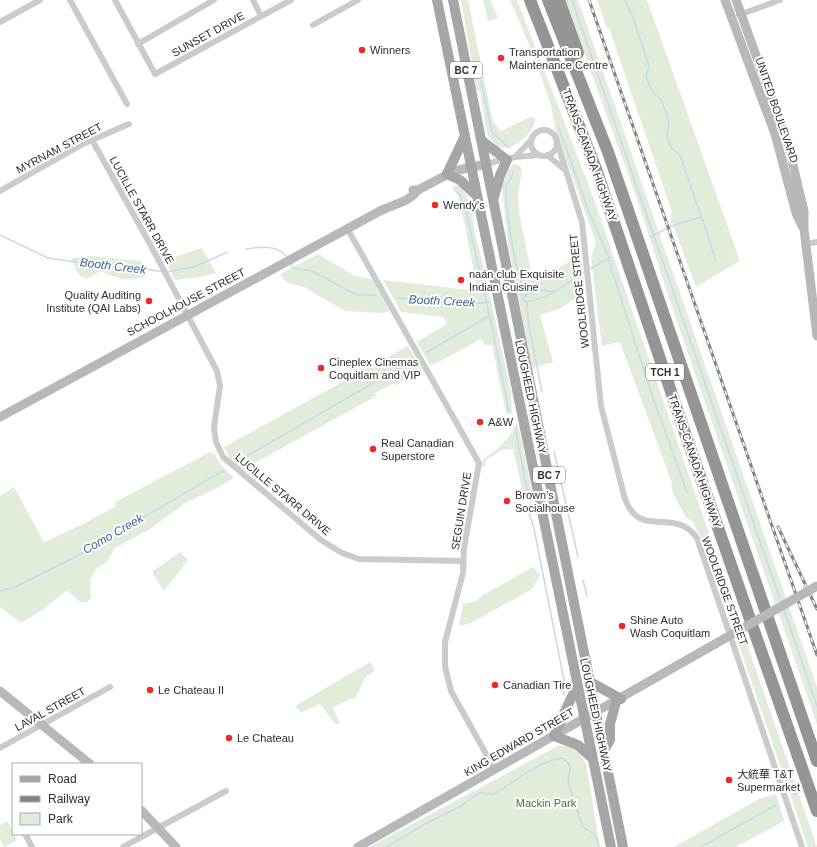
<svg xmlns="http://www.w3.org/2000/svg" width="817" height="847" font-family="Arial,'Noto Sans SC',sans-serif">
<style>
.green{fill:#e2ecda}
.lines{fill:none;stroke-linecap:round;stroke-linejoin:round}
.stream{stroke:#c5daed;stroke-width:1.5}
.street{stroke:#cbcbcb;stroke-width:6}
.secondary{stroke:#b8b8b8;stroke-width:9}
.primary{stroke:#a6a6a6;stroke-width:10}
.highway{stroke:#959595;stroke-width:12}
.rail-casing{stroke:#838383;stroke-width:3}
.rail{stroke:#fff;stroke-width:1.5;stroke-dasharray:4.5;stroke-linecap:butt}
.secondary-bridge{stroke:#b8b8b8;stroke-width:9}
.poi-dot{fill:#ee2926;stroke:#fff;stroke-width:1.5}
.labels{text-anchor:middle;stroke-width:4;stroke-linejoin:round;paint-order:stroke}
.shield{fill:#fff;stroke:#6d6d6d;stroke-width:1}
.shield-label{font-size:10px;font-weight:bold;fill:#2e2e2e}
.street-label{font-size:11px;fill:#2e2e2e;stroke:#fff}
.poi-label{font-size:11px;fill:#2e2e2e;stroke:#fff;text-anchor:start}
.park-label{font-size:11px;fill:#4c6c39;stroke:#fff}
.water-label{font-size:12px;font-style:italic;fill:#376894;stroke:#fff}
</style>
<rect width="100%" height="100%" fill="#fff"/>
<!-- green -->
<path class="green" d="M461 0H468L493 122 501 131 530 117 535 118C536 133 511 153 497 147L487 134 480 91H477Z
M483 0H490L498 18 488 21Z
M510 0H517L521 10 592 194 817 847H808L706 548 693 522 685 517C682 505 670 496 672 483L620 342 602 346 591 258 596 243 555 128 551 105 533 54Z
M565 0H578L817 687V724L675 316 638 202Z
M597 0H647L740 261 696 287 670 217 672 212 609 28H607Z
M514 164 520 166 522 170 518 196 519 212 532 277 558 268 580 256 581 257 584 293 559 309 540 315 553 362 532 368 508 244 502 189C501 179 506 170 514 164Z
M459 185C472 198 472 212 474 228 476 240 480 252 483 264L511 392 512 413 506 414 492 345H485L481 339 433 365H430L417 342 447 324 443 317 401 312 383 280 478 291 459 197 452 187Z
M202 248 216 273 201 277 175 280 165 260Z
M318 254 355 276 372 279 390 311 380 313 345 311 304 287 287 283 280 274Z
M91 256 141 261 147 276C125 282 121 280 101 271L86 279 79 275 71 258Z
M408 346 422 370 396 385 393 384 373 394 378 395 253 464 243 471 230 460 224 447Z
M516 423 518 424 533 497 531 498 522 488 513 449 502 450 486 460 485 467 482 466 483 459C498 449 509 441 516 423Z
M210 452 212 454 214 453 221 465 234 478 217 488 187 502 150 529 115 548 106 563 97 568 90 580 91 598 87 602H80L67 590 45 608 21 623 0 607V496L14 487 44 542 83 524 116 506 115 502Z
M180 552 188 560 164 591 153 574V571Z
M533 567 540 575 532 589 471 623 459 626 463 604 476 601 483 595Z
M370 662 375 670 365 678 355 699H350L333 708 340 723 336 725 320 704 301 713 295 706Z
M560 745 577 749 586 764 600 847H369Z
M776 794 784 821 736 847H674L759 799Z
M7 821 17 840 4 847 0 839V825Z"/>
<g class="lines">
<!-- stream -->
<path class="stream" d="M572 0 781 602
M625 0 632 15 649 66 646 77 653 93 661 99 669 121 667 135 671 147 680 155 701 217 674 225 650 237
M481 81 492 132 509 148
M559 128 589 212 609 258
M513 172C513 179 506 183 506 189 506 211 515 278 527 295
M455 191 459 194 466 211 493 331 509 412
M702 218 716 261
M0 235 48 258 125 269H146L163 272
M246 249C259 247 278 244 287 257
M608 258 652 395 687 492
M291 264 293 268 312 271 357 295H375
M588 270 611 257
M167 272 194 267 227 252
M527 295 522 299 527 302
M521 296 543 290 554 292 585 272
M398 298 469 304 490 302
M427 352 489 316
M542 392 528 321 527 302C536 299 546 298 554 292
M516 432 527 490
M554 451 578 557
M240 460 413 360
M529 512 534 529 564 680V694
M583 580 587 596
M0 591 15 587 75 557 223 471
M784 610 817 706
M794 794 799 792
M387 847 425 824 461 806 476 795 479 793 494 794C515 782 537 761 563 758L569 764 570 768 568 782 583 827 595 835 599 847
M701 847 776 805"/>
<!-- street -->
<path class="street" d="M70 0 127 104
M115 0 155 74 291 0
M253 0 261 16
M739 15 780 0
M0 22 40 0
M313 25 358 0
M138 44 214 0
M531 143a13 13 0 1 1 26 0a13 13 0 1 1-26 0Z
M92 140 150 244 217 371 220 386 214 427 216 442 223 457 321 540 342 553 359 559 463 561
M557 142 582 222 601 406 625 499C640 540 675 506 697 538L802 847
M547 155 564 169
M515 157 532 139
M486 164 515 157 539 155
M0 191 83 144 129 124
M347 228 479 463 464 548 463 573 445 642V666L451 691 495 770
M806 244 817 242
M0 748 110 687
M25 834 32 847
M123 847 226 791"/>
<!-- secondary -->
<path class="secondary" d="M725 0 775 134 796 213 802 226
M736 0 788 144 804 211V229L817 336
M413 190H418L454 171 486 164
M0 417 380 211C393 204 408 203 418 190
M0 691 90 764
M141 810 176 847
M358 847 715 644"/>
<!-- primary -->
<path class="primary" d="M437 0 611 847
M453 0 623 847
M464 138 447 174 460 180 476 195
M482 141 507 160 500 175 494 197
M592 683 621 699
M578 686C568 702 562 719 554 736L578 745 592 758
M604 750 610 740V724L616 702"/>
<!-- highway -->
<path class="highway" d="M530 0 596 169 685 433 817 811
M548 0 608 152 817 761
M559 0 578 53"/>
<!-- rail casing -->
<g class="rail-casing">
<path id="rail" d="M589 0 817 655
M778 527 817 609"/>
</g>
<!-- rail -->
<use href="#rail" class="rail"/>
<!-- secondary-bridge -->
<path class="secondary-bridge" d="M715 644 817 586"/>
</g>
<!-- markers -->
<g class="poi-dot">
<circle cx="362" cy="50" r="4"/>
<circle cx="501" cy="58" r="4"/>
<circle cx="435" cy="205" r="4"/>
<circle cx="461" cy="280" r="4"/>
<circle cx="149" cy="301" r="4"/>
<circle cx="321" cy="368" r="4"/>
<circle cx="480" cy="422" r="4"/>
<circle cx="373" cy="449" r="4"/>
<circle cx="507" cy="501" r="4"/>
<circle cx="622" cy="626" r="4"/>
<circle cx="495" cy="685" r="4"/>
<circle cx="150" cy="690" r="4"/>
<circle cx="229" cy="738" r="4"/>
<circle cx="729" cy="780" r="4"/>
</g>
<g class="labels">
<!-- shield labels -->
<g class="shield">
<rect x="450" y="62" width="32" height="16" rx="3"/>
<rect x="646" y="364" width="38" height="16" rx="3"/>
<rect x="533" y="467" width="32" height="16" rx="3"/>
</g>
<g class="shield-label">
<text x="466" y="74">BC 7</text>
<text x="665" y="376">TCH 1</text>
<text x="549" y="479">BC 7</text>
</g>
<!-- street labels -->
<g class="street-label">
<text transform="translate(208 34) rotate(-29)" y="4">SUNSET DRIVE</text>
<text transform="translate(777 110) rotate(71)" y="4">UNITED BOULEVARD</text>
<text transform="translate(59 148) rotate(-28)" y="4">MYRNAM STREET</text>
<text transform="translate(590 155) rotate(70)" y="4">TRANS-CANADA HIGHWAY</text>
<text transform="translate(142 210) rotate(61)" y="4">LUCILLE STARR DRIVE</text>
<text transform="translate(579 291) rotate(-96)" y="4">WOOLRIDGE STREET</text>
<text transform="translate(186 302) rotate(-28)" y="4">SCHOOLHOUSE STREET</text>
<text transform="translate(531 397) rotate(78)" y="4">LOUGHEED HIGHWAY</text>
<text transform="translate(695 461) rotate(71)" y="4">TRANS-CANADA HIGHWAY</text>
<text transform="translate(283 494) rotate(40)" y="4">LUCILLE STARR DRIVE</text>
<text transform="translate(461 511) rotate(-81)" y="4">SEGUIN DRIVE</text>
<text transform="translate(725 591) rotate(70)" y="4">WOOLRIDGE STREET</text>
<text transform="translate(50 709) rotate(-29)" y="4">LAVAL STREET</text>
<text transform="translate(596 715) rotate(78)" y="4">LOUGHEED HIGHWAY</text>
<text transform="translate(519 742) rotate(-30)" y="4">KING EDWARD STREET</text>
</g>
<!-- poi labels -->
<g class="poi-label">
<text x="370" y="54">Winners</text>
<text x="509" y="56">Transportation<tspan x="509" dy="13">Maintenance Centre</tspan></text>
<text x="443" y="209">Wendy's</text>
<text x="469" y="278">naán club Exquisite<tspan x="469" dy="13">Indian Cuisine</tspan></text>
<text x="141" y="299" text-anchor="end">Quality Auditing<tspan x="141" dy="13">Institute (QAI Labs)</tspan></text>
<text x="329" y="366">Cineplex Cinemas<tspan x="329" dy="13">Coquitlam and VIP</tspan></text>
<text x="488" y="426">A&amp;W</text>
<text x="381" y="447">Real Canadian<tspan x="381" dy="13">Superstore</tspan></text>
<text x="515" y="499">Brown's<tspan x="515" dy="13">Socialhouse</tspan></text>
<text x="630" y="624">Shine Auto<tspan x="630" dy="13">Wash Coquitlam</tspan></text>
<text x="503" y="689">Canadian Tire</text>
<text x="158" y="694">Le Chateau II</text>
<text x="237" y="742">Le Chateau</text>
<text x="737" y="778">大統華 T&amp;T<tspan x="737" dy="13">Supermarket</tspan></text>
</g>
<!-- park labels -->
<g class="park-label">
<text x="546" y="807">Mackin Park</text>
</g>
<!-- water labels -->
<g class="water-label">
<text transform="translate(113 266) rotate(7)" y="4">Booth Creek</text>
<text transform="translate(442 301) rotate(3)" y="4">Booth Creek</text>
<text transform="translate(113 534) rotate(-30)" y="4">Como Creek</text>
</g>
</g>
<!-- legend -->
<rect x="12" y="763" width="130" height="72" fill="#ffffff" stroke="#ababab"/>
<rect x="20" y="776" width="20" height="6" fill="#a6a6a6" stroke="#ababab"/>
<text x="48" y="783" font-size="12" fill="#2e2e2e">Road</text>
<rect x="20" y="796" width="20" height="6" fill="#838383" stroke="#ababab"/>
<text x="48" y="803" font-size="12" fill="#2e2e2e">Railway</text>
<rect x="20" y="813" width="20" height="12" fill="#e2ecda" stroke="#ababab"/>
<text x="48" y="823" font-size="12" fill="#2e2e2e">Park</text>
</svg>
